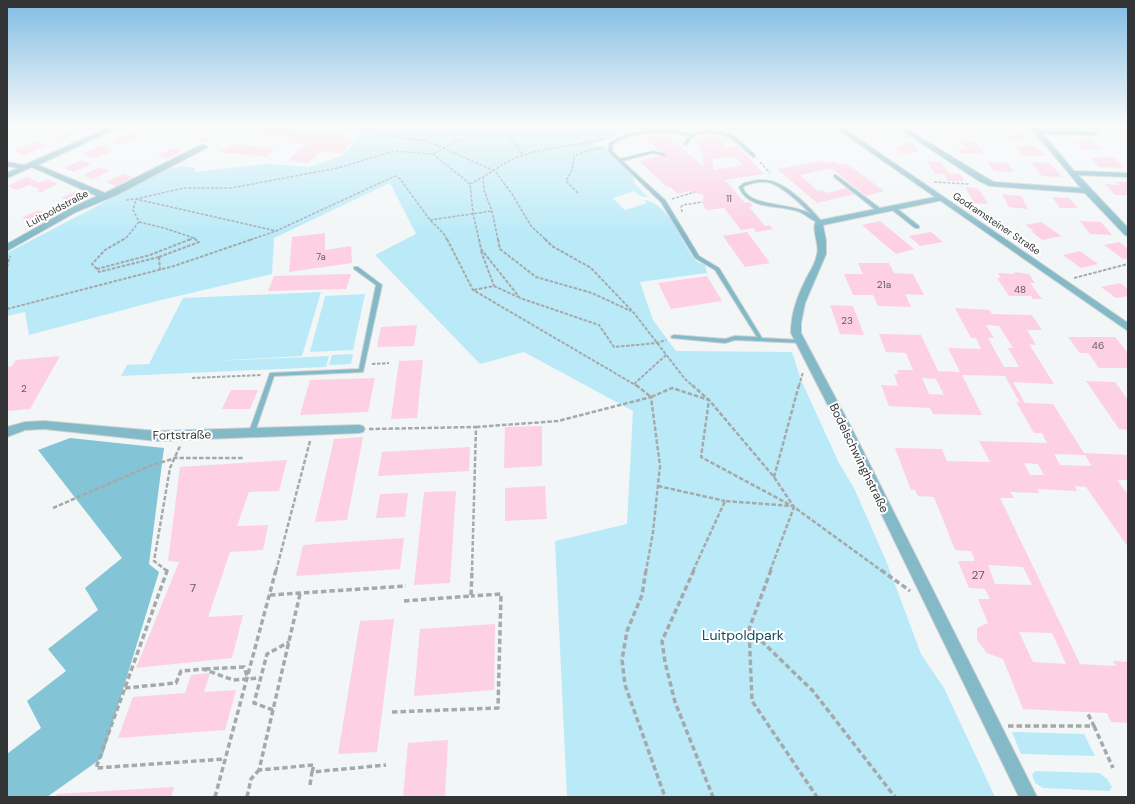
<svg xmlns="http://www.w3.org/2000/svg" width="1135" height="804" font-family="'DM Sans',sans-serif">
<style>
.green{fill:#baeaf8}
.forest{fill:#83c4d7}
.building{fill:#fdd0e4;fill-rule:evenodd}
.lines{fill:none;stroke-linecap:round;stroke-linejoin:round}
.service-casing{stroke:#cfd3d4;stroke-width:2}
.minor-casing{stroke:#cfd3d4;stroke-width:2}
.tertiary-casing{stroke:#cfd3d4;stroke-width:2}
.path-far3{stroke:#a6a9aa;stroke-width:1.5;stroke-dasharray:3 1.5;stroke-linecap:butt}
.path-far2{stroke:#a6a9aa;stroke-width:2;stroke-dasharray:3.5 1.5;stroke-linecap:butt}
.path-far1{stroke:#a6a9aa;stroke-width:2.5;stroke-dasharray:4.5 2;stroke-linecap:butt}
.path{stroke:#a6a9aa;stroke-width:3.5;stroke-dasharray:5.5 3;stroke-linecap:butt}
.service{fill:#84b9c8;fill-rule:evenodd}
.minor{fill:#84b9c8;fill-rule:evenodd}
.tertiary{fill:#84b9c8;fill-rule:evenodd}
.labels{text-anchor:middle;stroke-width:4;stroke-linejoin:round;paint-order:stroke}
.far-number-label{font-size:9px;fill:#655b61}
.far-street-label{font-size:10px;fill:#323435;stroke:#fff}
.number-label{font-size:10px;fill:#655b61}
.street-label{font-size:12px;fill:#323435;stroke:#fff}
.near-number-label{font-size:12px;fill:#655b61}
.near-park-label{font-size:14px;fill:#144c5a;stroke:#fff}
</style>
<rect width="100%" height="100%" fill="#f2f6f7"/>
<!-- green -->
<path class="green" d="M342 124H672V127L635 128 590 146H606V150L632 175 635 184 648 197 640 196 634 191 613 198 625 210 647 203 644 200C668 202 681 241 694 259 697 262 701 263 705 265L707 273 640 282 653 320 676 351 792 352 801 380 839 463 854 488 887 563 921 654 944 688 995 797H567L555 541 627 524 633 411 524 352 480 364 375 255 416 234 390 183 274 238 272 274 157 301 29 335 25 312 7 316V253L166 170 182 166 195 168V172L266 164 309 167 343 156 363 131 331 127Z
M321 292 302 356 213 361 329 356 326 367 121 376 127 365 149 364 183 298Z
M365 294 353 350 310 352 325 296Z
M353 354 351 364 329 365 332 355Z
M1012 732 1084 734 1095 756 1021 754Z
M1035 771 1099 773 1107 779 1112 787 1109 791 1043 788 1035 783 1032 775Z"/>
<!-- forest -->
<path class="forest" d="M70 438 164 448 149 564 159 572 102 758 47 797H7V754L41 728 27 701 66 671 48 649 98 610 85 588 122 558 38 450Z"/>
<!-- building -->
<path class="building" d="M79 124H99L89 128Z
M149 124H164L154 129 145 126Z
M178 124H198L185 130 174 126Z
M224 124 236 126 222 133 213 129Z
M259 124 292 125 288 129 326 133 328 131 348 133 342 140 352 141 342 153 320 151 308 163 288 161 300 148H304L308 145 284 142 290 136 280 135 277 138 263 137 265 135 248 133Z
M864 124 885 125 889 133 867 132Z
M1120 126 1128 127V138H1122L1113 129H1124Z
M84 127 91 130 82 134 75 131Z
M935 127 955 128 961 136 941 135Z
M1007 129 1021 130 1030 140 1010 139 1006 134 1012 135Z
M70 132 76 134 57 142 51 140Z
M129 132 140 136 121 145 110 141Z
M464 134 471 136 464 140 457 138Z
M656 135 659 137 666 135 703 166V154L699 150 702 149 695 141 698 137 709 138 710 136 723 139 721 141 725 142 723 148 737 146 764 174 725 180 745 203 750 202 753 206 749 207 765 226 769 225 773 229 756 232 754 228 741 230 724 208 706 210 702 202 704 195 690 191 678 194 670 187H667L639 161 664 155 644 137ZM734 156 743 165 714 170 712 159Z
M202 136 211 139 205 142 196 140Z
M1077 139H1091L1097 146 1101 147 1104 150 1082 149 1075 142H1080Z
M38 141 48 145 24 156 14 151Z
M961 141 975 142 984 154H961L957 149H966Z
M902 143H913L918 152 910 151 912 154 899 153 895 146H904Z
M233 144 272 148H275L267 157 220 152Z
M101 145 112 149 108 150 111 152 93 158 82 154Z
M1014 145 1036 146 1045 156H1023Z
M172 148 182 151 167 159 157 156Z
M1096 157H1114L1125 168 1099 167 1090 158H1098Z
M82 160 91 164 74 172 64 168Z
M821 161 824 163 834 161 839 165 846 163 884 191 866 196 831 168 800 175 818 191 823 190 827 193 847 188 855 194 817 203 777 169Z
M927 161 941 162 949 174H960L965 181H948L944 174 934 173Z
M987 162 1007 163 1014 172 994 171Z
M1031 162 1050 163 1062 177 1042 176Z
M100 167 110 171 93 179 83 175Z
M123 174 133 177 116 186 106 182Z
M27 177 39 183 47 179 58 184 41 192 37 191 40 189 29 185 17 190 8 186Z
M1116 182H1127L1128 184V195H1115L1105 184 1119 185Z
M965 187 978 188 988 204 974 203Z
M76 191 88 196 73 203 61 198Z
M1002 194 1021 196 1028 209 1009 207Z
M1052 197 1069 198 1078 208H1060Z
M38 210 51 216 34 224 22 218Z
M880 221 914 249 896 254 862 225Z
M1080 221 1101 222 1112 235 1090 234Z
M1041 222 1061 236 1042 240 1031 231H1034L1025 225Z
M747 232 770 263 745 267 723 236Z
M931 232 943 242 920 246 909 236Z
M325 233V250L351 246 352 263 289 272 292 237Z
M1119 242 1128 249V258L1123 259 1104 245Z
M1080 251 1098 264 1081 268 1063 255Z
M858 263H889L894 273 913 274 924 295 905 294 911 307 878 306 873 295H853L844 274H863Z
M1014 272 1029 274 1035 283H1030L1042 299H1033L1031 296H1009L997 278H1001L998 273 1015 274Z
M351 274 346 289 268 291 274 276Z
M707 276 722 301 671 309 658 283Z
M1120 283 1128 289V296L1116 298 1101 287Z
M830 305 853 306 864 335 840 334Z
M955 308 989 310 992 314 1032 315 1042 330H1027L1036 345 1029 344 1054 384 1013 382 1025 403 1053 404 1084 453 1128 455V480H1117L1128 495V547L1086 487 1075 486 1077 491 1037 489 1039 493 1010 492 1014 498H1000L1080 664 1116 666 1113 661 1128 662V723L1111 722 1107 713 1023 709 1003 659 987 653 977 640V628L988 623 978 599H990L985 589 969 588 958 561H975L971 551 955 550 934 497 918 496 915 490H911L895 448 942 449 947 461 990 462 979 441 1047 443 1042 433H1034L1016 402 1020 403 1005 376 962 375 982 415 933 414 930 408 889 406 881 385 898 386 894 374H899L897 370H913L906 353 886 352 879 334 921 335 938 371 960 372 948 348 981 349 976 338H971ZM986 325 999 326 1013 348H1008L1019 367H1004L988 338H994ZM922 378 936 379 944 395 929 394ZM1054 454 1085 455 1092 466 1060 465ZM1024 463 1038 464 1044 475H1030ZM988 565 1023 567 1032 585 995 584ZM1019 632 1052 633 1066 664 1033 662Z
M417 325 414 346 377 347 381 327Z
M1068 337H1115L1128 353V368H1099L1088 353H1080Z
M60 356 30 409 7 411V367L12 366 16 360Z
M423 360 417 418 391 419 399 361Z
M375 378 368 412 300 415 310 380Z
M1086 381 1115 382 1128 400V430L1119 429Z
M231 390H258L250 409H222Z
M542 426V466L504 468 505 427Z
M363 437 347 520 315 522 334 439Z
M470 447 469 471 378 476 382 452Z
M287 460 279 491 249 492 237 526 268 525 263 550 230 552 208 617 243 615 232 658 136 668 179 562 168 561 180 467Z
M545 486 547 519 505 521V488Z
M456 491 450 583 414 585 424 492Z
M408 493 405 517 376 518 380 494Z
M404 538 400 569 296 576 303 545Z
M394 619 377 752 338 754 360 621Z
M495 624 494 690 414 696 420 629Z
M210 673 204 692 236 690 225 730 118 738 133 697 185 693 191 675Z
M448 740 445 797H403L408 743Z
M174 787 171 797H56L57 794Z"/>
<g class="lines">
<!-- service casing -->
<g class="service-casing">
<path id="service" d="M669 124H780L822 125 835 124 822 127 745 125 670 126 668 125Z
M653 130H673L692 134 706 131 721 132 734 136 755 155V157H753C737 143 732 134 710 133 704 133 699 133 694 136 690 138 689 143 686 145L684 144 687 139 690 136C667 131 632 130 613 144L612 151 620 159 653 151 665 154V156H664L653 153 622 161 665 200 699 256 719 268 762 338 801 340 804 342 803 343 735 340 725 343 672 338 671 337 672 336 674 335 725 339 735 336 757 337 715 270 695 258 661 202 608 151 609 144C620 134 639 132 653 130Z
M834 175H836L881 209V211H877L834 177Z
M758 180C763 180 769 180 774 182 790 187 812 209 822 222V223C814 223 807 215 800 212 779 204 749 211 739 187L744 183ZM758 182C762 182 767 182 771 183 784 188 801 204 811 214 794 204 756 206 746 193 745 193 743 188 743 187L746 185Z
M891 207H895L919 226V228H915L891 209Z
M354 267H358L382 285 363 372 274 376 255 432 254 434H250L249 432 270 373 359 369 376 285 354 269Z"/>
</g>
<!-- minor casing -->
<g class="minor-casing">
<path id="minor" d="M117 124H125L38 165 105 193 201 145H204L208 147 117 195 76 212 7 251V244L71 208 97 196 32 167 7 178V173L18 168 7 166V162L24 165Z
M321 124H337C334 127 324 127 321 124Z
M892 124H899L985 177 994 182 1081 188 1028 124H1034L1040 130 1098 132 1099 133 1096 135 1043 134 1074 171 1128 173V177L1078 175 1128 228V236L1125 235 1085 193 990 186 979 181Z
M940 196 944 198 943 200 823 225 826 241V254L805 303 801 323V333L852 429 1037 797H1019L840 429 791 333C791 312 798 295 807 277 811 270 816 262 817 254 820 244 811 230 816 221Z
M44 421 157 431 359 425 363 426 365 429 363 432 359 433 157 441 44 429 25 430 7 437V427L25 422Z"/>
</g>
<!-- tertiary casing -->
<g class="tertiary-casing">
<path id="tertiary" d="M830 124H837L1128 323V331Z"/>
</g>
<!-- path-far3 -->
<path class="path-far3" d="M492 124 511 138 523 155
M342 126 367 129 388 136 427 141 495 171 512 194 531 226 546 240
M461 139 433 154 470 184 473 213 479 240
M760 162 770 173
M934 182 969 184
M470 184 483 177
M578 193 566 181 572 170 574 157 585 151 603 148
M672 199 695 192
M126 200 136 199 276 231
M682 212 681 207 683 205 702 202
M430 220 492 211
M139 222 164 228 194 238
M122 240 126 238 139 222 133 210 136 199 184 188H231L338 168 394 151 433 154
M189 240 194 238 197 240
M250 240 276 231 395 176 400 179 430 220 444 234 447 240
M498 240 492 211 484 190 483 177C495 170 505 162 518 157 546 146 577 147 605 138"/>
<!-- path-far2 -->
<path class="path-far2" d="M447 239 473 290 637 386
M479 239 481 249 520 298 599 325 614 347 657 343 666 340
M498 239 500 249 536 277 592 293 631 311
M545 239 552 246 591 268 634 313 685 379 693 386
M481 251 494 286
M159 257 160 270
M159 257 99 272 97 269 150 255 191 239
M159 257 199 242 195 239
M7 267 10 256
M97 269 92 264 105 250 124 239
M1074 278 1128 264
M474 290 494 286 518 297
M7 309 174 266 253 239
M372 364 389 363
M192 378 262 375
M634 384 666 355
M799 386 803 372"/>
<!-- path-far1 -->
<path class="path-far1" d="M636 385 651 397 672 388 709 400 774 477 794 507
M692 385 709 400 701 457 794 507 882 571
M476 427 558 421 651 397 660 466 653 532 646 571
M369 429 476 427 472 571
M774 477 799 385
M658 486 725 501
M53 508 150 466 175 458H244
M167 571 154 561 170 468 180 446
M276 571 310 441
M693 571 725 501 792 506
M770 571 794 507"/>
<!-- path -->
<path class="path" d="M166 570 167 571 96 768 225 759
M646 570 642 595 627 631 622 660 625 685 665 797
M694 570 662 641 665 662 675 702 713 797
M771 570 749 629 752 701 817 797
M881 570 910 591
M300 594 259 770 314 765 312 772
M270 595 406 586
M404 601 471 596 472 570
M749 629 813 691 895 797
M205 669 244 667 248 679
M125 688 176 683 181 671 203 669 233 680 260 678
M273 710 254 703 267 654 289 642
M392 712 498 708 501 594 471 596
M1008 726H1094L1087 712
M1094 726 1113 768
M310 785 312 772 386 765
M215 797 276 570
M247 797 251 779 259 770"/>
<!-- service -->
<use href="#service" class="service"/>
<!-- minor -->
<use href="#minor" class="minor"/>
<!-- tertiary -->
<use href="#tertiary" class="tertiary"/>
</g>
<!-- sky -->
<linearGradient id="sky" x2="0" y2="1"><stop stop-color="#81bce3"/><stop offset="0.53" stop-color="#f9fbfb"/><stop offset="1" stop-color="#f9fbfb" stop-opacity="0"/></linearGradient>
<rect width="1135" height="236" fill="url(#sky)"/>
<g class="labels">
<!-- far-number labels -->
<g class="far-number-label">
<text x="729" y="202">11</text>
<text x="321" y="260">7a</text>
</g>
<!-- far-street labels -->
<g class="far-street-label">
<text transform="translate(57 208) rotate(-28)" y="4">Luitpoldstraße</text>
<text transform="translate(997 223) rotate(34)" y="4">Godramsteiner Straße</text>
</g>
<!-- number labels -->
<g class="number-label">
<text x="884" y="288">21a</text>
<text x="1020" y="293">48</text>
<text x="847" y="324">23</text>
<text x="1098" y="349">46</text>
<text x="24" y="392">2</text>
</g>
<!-- street labels -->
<g class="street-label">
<text transform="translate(182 435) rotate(-1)" y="4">Fortstraße</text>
<text transform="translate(859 458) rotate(64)" y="4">Bodelschwinghstraße</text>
</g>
<!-- near-number labels -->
<g class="near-number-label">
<text x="978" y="579">27</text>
<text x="193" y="592">7</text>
</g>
<!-- near-park labels -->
<g class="near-park-label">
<text x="743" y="640">Luitpoldpark</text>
</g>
</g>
<!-- border -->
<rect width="1135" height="804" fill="none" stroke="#323435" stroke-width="16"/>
</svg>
